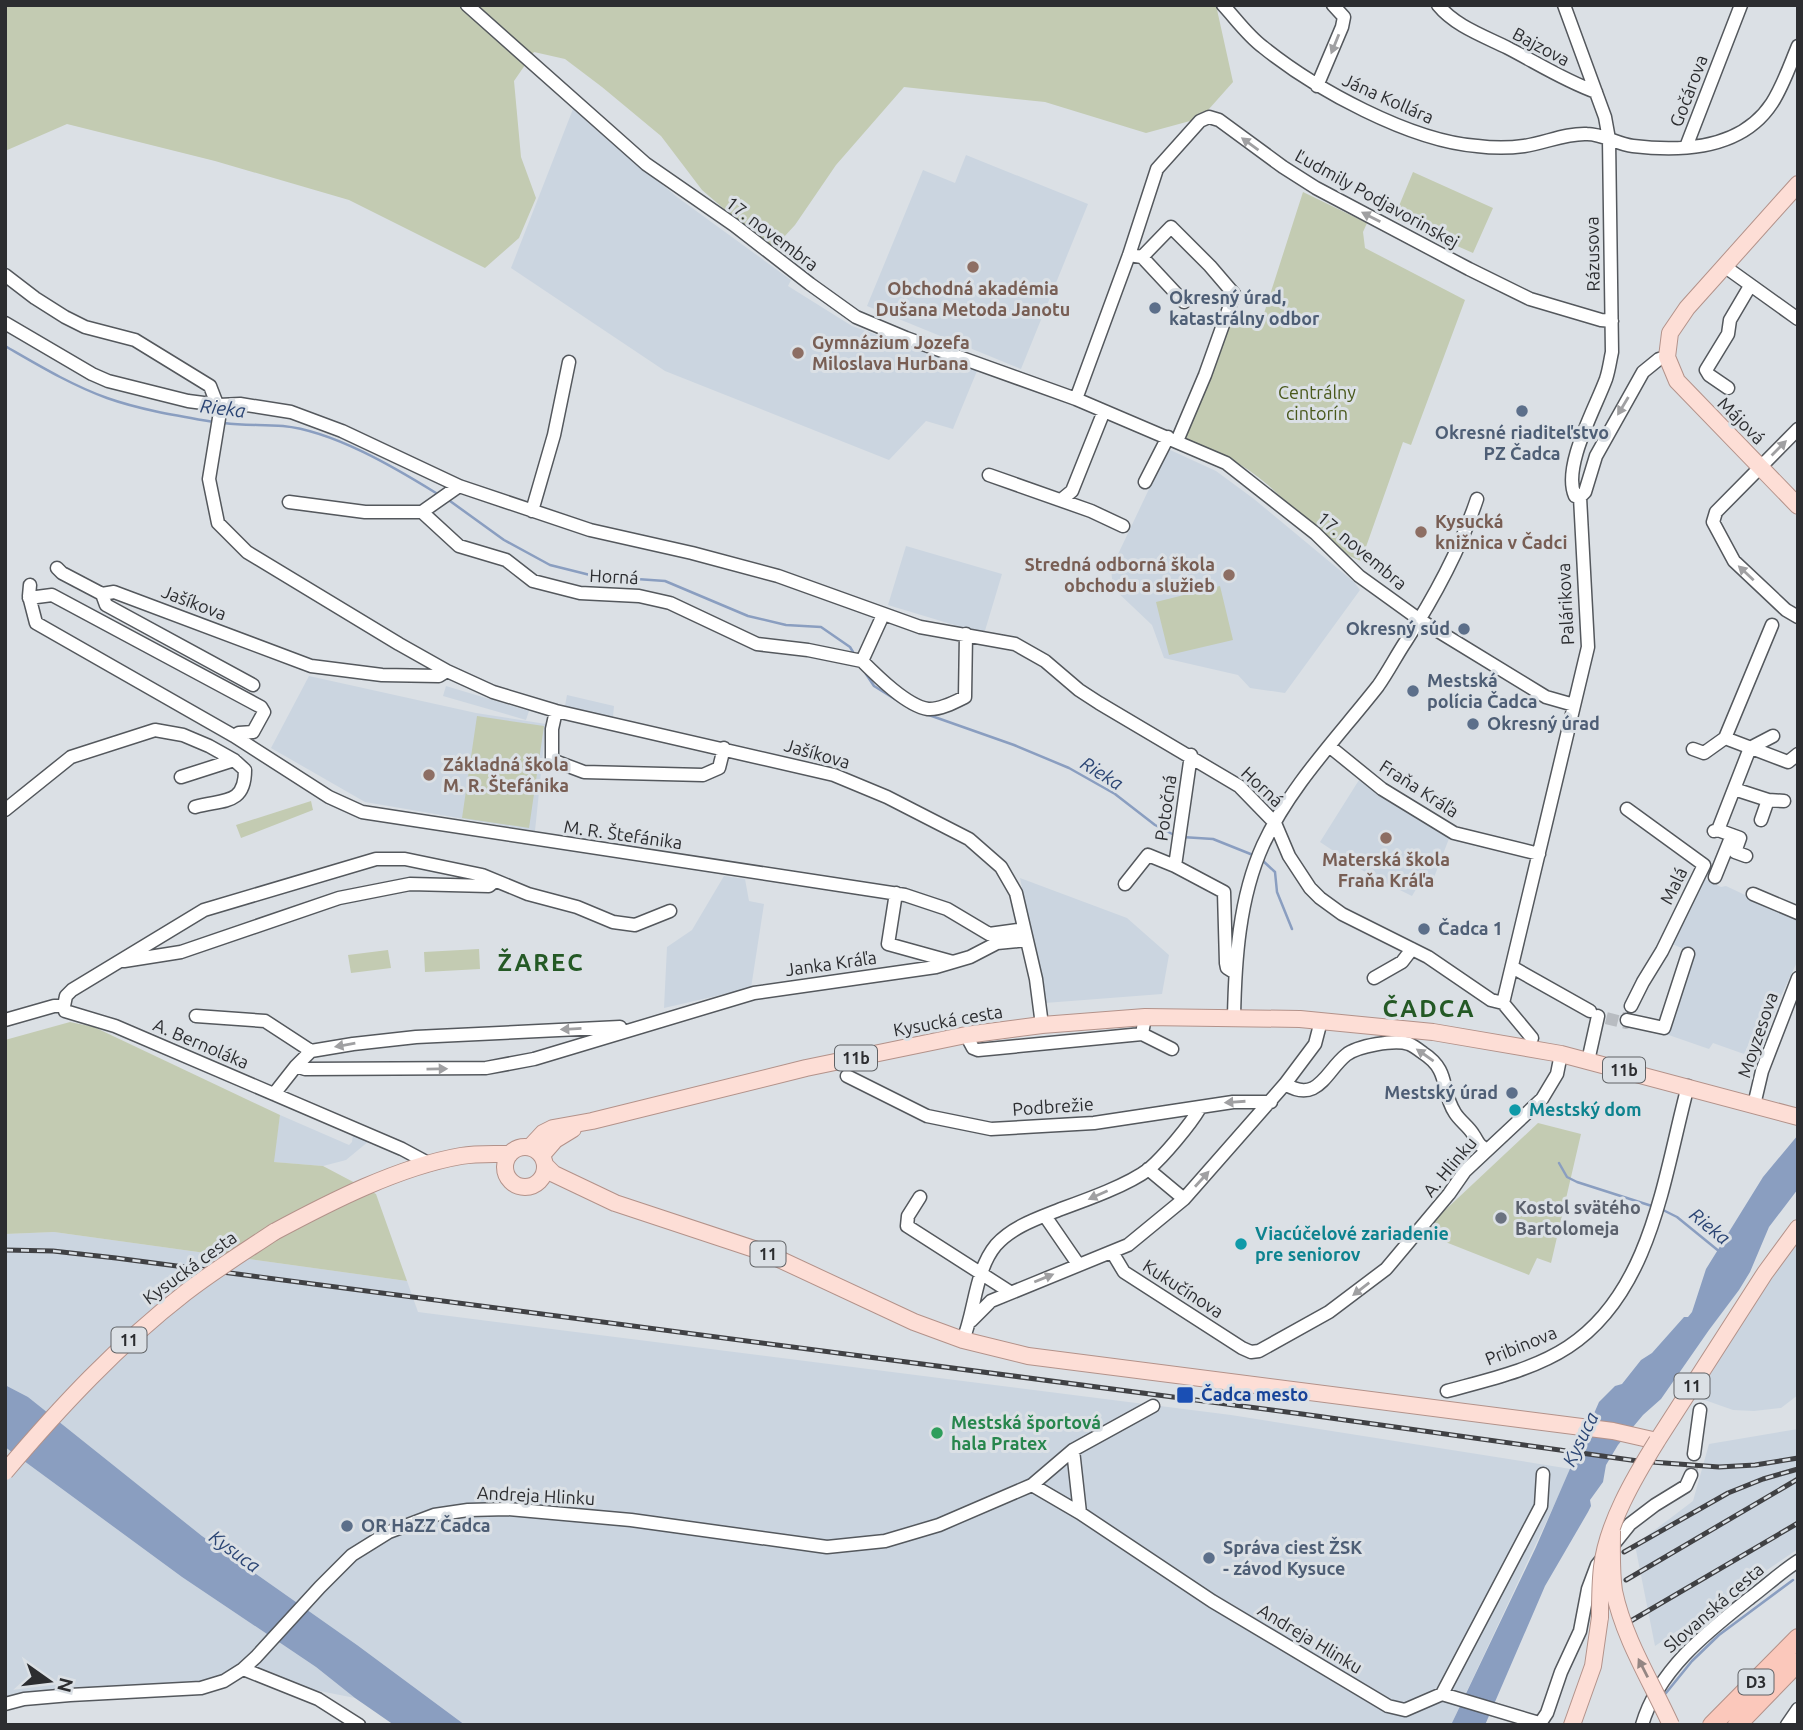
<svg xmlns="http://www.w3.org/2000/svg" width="1803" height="1730" font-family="Ubuntu,sans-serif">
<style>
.built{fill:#cbd5e0}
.green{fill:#c3cbb2}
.water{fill:#8a9ec0}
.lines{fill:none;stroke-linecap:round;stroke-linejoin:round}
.stream{stroke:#8a9ec0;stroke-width:2.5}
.minor-tunnel{stroke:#b8bcc1;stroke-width:12;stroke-dasharray:12 6;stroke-linecap:butt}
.minor-casing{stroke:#54585d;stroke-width:15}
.major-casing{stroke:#b3928a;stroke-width:18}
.highway-casing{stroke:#b3928a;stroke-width:20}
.minor{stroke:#fff;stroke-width:12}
.major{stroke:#fdded6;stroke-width:16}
.highway{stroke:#fbc8bb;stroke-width:18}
.rail-casing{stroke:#404144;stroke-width:5}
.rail{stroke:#dbe0e5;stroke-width:2.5;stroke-dasharray:8;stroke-linecap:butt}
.major-bridge-casing{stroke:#b3928a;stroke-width:18;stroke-linecap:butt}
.major-bridge{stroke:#fdded6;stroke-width:16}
.oneway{fill:#a0a0a2}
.oneway2{fill:#948683}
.education-dot{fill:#8d6e63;stroke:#dbe0e5;stroke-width:2.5}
.service-dot{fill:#5c6f8a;stroke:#dbe0e5;stroke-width:2.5}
.culture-dot{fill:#0f9aa8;stroke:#dbe0e5;stroke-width:2.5}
.worship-dot{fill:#6b7280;stroke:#dbe0e5;stroke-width:2.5}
.transit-dot{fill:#1a4fb4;stroke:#dbe0e5;stroke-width:2.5}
.leisure-dot{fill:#2e9e5b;stroke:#dbe0e5;stroke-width:2.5}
.labels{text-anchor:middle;stroke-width:6;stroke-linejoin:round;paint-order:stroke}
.shield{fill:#dbe0e5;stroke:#606366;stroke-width:2}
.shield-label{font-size:16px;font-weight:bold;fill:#2c2d30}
.street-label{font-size:18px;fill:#2c2d30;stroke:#dbe0e5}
.education-label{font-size:18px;font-weight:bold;fill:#785e54;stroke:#dbe0e5;text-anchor:start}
.service-label{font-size:18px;font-weight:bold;fill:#4e5e75;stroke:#dbe0e5;text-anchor:start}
.park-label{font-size:18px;fill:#49581b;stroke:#dbe0e5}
.culture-label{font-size:18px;font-weight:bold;fill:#0d838f;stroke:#dbe0e5;text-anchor:start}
.worship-label{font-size:18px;font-weight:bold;fill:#5b616d;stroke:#dbe0e5;text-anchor:start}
.transit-label{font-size:18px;font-weight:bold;fill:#164399;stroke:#dbe0e5;text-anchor:start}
.leisure-label{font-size:18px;font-weight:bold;fill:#27864d;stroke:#dbe0e5;text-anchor:start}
.water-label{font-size:19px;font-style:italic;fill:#2b4574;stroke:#dbe0e5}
.district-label{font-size:24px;font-weight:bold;letter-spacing:2px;fill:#245925;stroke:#dbe0e5}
</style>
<rect width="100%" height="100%" fill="#dbe0e5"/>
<!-- built -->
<path class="built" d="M573 109 677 197 791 280 788 286 852 326 977 371 953 429 926 421 889 460 665 371 511 268Z
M966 155 1088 204 1021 369 867 306 923 170 955 183Z
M1168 449 1216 471 1254 499 1354 582 1360 590 1285 693 1250 688 1238 675 1164 658 1152 625 1113 588 1111 569Z
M906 546 1002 574 984 634 888 605Z
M309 676 476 713 546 724 535 831 365 802 271 748Z
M446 686 529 711 526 720 443 696Z
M567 695 614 706 613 717 565 706Z
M1359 780 1450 836 1433 880 1424 876 1412 896 1371 876 1320 842Z
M724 876 745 879 749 901 764 904 751 988 664 1008 667 947 692 930Z
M1701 877 1721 887 1726 886 1798 920V960L1780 998 1762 1046 1750 1041 1744 1054 1713 1043 1709 1049 1660 1032 1686 950 1670 943Z
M1020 878 1127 918 1169 955 1162 994 1045 1003Z
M280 1115 349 1145 352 1142 353 1134 369 1141 346 1160 323 1166 273 1162Z
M54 1232 407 1281 418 1312 1231 1415 1571 1469 1451 1725H465L357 1645 202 1536 28 1397 5 1385V1234Z
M1798 1242V1395L1781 1408 1754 1411 1733 1410 1699 1398 1727 1338 1780 1262Z
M1798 1429V1549L1655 1646 1635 1545 1693 1501 1709 1444Z
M5 1447 182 1577 316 1667 355 1698 249 1677 5 1699Z"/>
<!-- green -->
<path class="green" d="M5 5H1216L1233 82 1201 118 1146 133 1045 102 904 87 836 165 795 225 772 250 702 190 661 136 602 87 565 59 534 52 514 81 521 157 536 198 519 238 485 268 349 200 215 161 67 124 5 151Z
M1413 172 1493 208 1473 253 1394 218Z
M1303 192 1367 223 1363 232 1365 248 1465 300 1411 445 1403 442 1361 561C1326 548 1296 510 1268 485 1243 463 1214 450 1183 437L1230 319 1259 329Z
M1220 586 1233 640 1169 655 1156 602Z
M477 716 544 726 529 828 462 818Z
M311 801 313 810 241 838 236 825Z
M479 949 480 969 425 972 424 952Z
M388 950 391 968 351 973 348 955Z
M70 1022 94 1027 280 1115 274 1162 323 1166 376 1194 407 1281 54 1232 5 1234V1040Z
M1538 1123 1581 1134 1551 1263 1537 1258 1529 1275 1448 1243 1426 1228Z"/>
<!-- water -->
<path class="water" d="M1798 1135V1189L1769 1227 1750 1272 1739 1290 1709 1330 1661 1399 1643 1415 1618 1445 1606 1465 1603 1482 1590 1500 1591 1506 1588 1512 1545 1586 1485 1725H1451L1536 1547 1599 1402 1615 1386 1622 1384 1641 1360 1652 1353 1684 1317H1688L1692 1312 1706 1269 1763 1177Z
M5 1385 28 1397 202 1536 357 1645 465 1725H394L355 1698 316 1667 182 1577 5 1447Z"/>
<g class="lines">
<!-- stream -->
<path class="stream" d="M5 346C38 365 71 385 107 398 141 410 179 416 214 422
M224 423C244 426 264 424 283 426 333 431 394 467 436 493
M450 501 504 540 550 565 594 576 665 581 748 616 786 625 821 627 850 647 853 652
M866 674 874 686 898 701
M909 708 1014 745 1069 768 1115 794 1155 825 1176 836
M1182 837 1213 839 1253 855
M1262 860 1275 872 1277 892 1292 929
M1559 1163 1567 1177 1577 1182 1655 1207
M1661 1209 1677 1217 1720 1252
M1666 1693 1692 1661 1719 1635 1793 1580"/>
<!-- minor-tunnel -->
<path class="minor-tunnel" d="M1590 1011 1598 1016 1626 1023 1631 1006
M1691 1475 1694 1454"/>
<!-- minor casing -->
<g class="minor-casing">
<path id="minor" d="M467 5 646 164 734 225 810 284 856 317 906 338 1076 399 1226 463 1315 533 1359 576 1420 620 1546 697 1574 705
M1223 5C1236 19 1248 36 1263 47 1315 89 1410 141 1477 146 1492 148 1510 148 1524 146 1545 143 1566 133 1587 134 1603 134 1617 144 1633 146 1682 152 1742 149 1772 103 1783 86 1790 65 1798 46
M1438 5C1455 26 1484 36 1508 48 1537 63 1565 81 1596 92
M1564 5 1605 117 1609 139 1612 352C1610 361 1609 370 1606 379 1595 409 1562 467 1575 496L1580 497
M1317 86 1342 27 1344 17 1333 5
M1686 147 1741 5
M1129 255 1142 257 1171 227 1210 266 1234 294 1205 375 1177 441
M1142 257 1184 302
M1724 266 1798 319
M5 275 35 298 65 317 85 327 135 340 210 386 220 412 209 479 218 523 247 552 399 644 447 671 493 692 556 711 834 775 887 797 969 839 1001 867 1016 893 1036 979 1042 1025
M5 323 92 374 108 381 188 401 219 405 240 404 291 412 342 431 459 486 590 530 692 553 778 576 920 627 1015 644 1045 661 1079 690 1099 703 1239 786 1275 823 1289 856 1310 888 1320 898 1342 914 1428 957 1491 1000 1503 1003
M1728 388 1709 375 1706 370 1728 334 1730 320 1750 286
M1076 399 1129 255 1157 169 1200 121 1209 117 1219 120 1283 167 1316 188 1469 269 1530 299 1601 320 1612 321
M1798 429 1716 512 1713 522 1734 561 1786 610 1798 617
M989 475 1091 511 1123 526
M1145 482 1168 437
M459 486 422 512 459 546 506 560 533 581 580 593 639 596 670 603 757 644 808 650 862 661 883 615
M1061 500 1072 491 1104 411
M289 502 365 512H422
M532 511 554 435 569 362
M57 568 62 573 102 594
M30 585 29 596 36 623 234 736 329 797 362 812 905 895 947 909 989 934 1018 930
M29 598 52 595 261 707 264 712 253 732 239 733 234 736
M862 661C877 676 907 706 928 709 940 710 955 702 965 697L966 634
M253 685 106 605 102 594 114 592 311 666 382 675 439 676 447 671
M556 711 552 729V760L584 772 703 775 719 768 724 748
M1725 738 1772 625
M1329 746 1382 789 1454 833 1539 854
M1693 749 1704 753 1725 738 1788 762 1798 754
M1191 755 1175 866 1224 892 1226 963 1227 968 1235 973
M181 777 234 760
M1734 789 1768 800 1784 801
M1627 809 1704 865 1662 951 1643 982 1631 1006
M5 810 71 757 155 730 183 735 209 746 234 760 245 770C245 806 222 799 195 807
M1761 820 1768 800
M1718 830 1740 838 1735 852 1746 856
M1714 831 1718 830 1750 748 1773 736
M1715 877 1732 835
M1125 884 1148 855 1175 866
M896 893 888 944 953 962
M1753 894 1798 913
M124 961 181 952 339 898 410 884 489 886 495 881
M1512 967 1590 1011
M1374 978 1402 962 1412 949
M1503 1003 1588 647 1580 497 1585 492 1596 456 1643 372 1659 359 1667 357
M1503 1003 1532 1038
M64 1006 66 996 72 990 204 910 376 859H405L482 875 528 894 577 907 613 922 635 925 670 911
M64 1006 65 1011 115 1026 402 1149 430 1164
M196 1016 265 1021 311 1051
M1234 1018C1235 961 1239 898 1263 845 1290 786 1338 737 1378 686 1388 672 1396 656 1406 641 1435 596 1460 550 1477 499
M5 1020 54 1006H64
M1627 1020 1664 1028 1688 954
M1142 1034 1172 1049
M966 1035 973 1048 978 1050 1142 1034 1145 1017
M1588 1061 1598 1016
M296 1066 305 1069 486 1068 534 1059 754 993 936 967 970 957 997 943 1027 940
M847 1076 927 1116 991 1129 1094 1123 1233 1102H1271
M1285 1084C1318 1104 1326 1071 1346 1055 1357 1046 1395 1039 1409 1044 1414 1046 1419 1050 1423 1053 1451 1071 1440 1090 1455 1113 1460 1121 1468 1126 1473 1134 1478 1141 1478 1146 1487 1149
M274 1094 296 1066 311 1051 353 1044 416 1037 620 1027
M1754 1105 1762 1071 1798 978
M1148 1169 1184 1199
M920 1197 908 1216 907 1226 1010 1292
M1045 1216 1078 1264
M1112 1252 1124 1272 1242 1348 1251 1352 1259 1351 1329 1312 1386 1269 1449 1194 1465 1171 1542 1099 1557 1074 1561 1054
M971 1321 991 1301 1128 1245 1184 1199 1285 1084 1315 1044 1321 1021
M963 1340C975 1311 975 1270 996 1245 1013 1226 1039 1218 1061 1209 1086 1200 1128 1185 1149 1169 1164 1156 1190 1125 1200 1108
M1447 1391C1487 1380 1533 1370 1568 1347 1652 1292 1664 1175 1688 1086
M1073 1450 1080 1513
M1694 1454 1700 1410
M1032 1485 1080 1513 1212 1601 1388 1706 1405 1710 1442 1694 1539 1723
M243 1669 318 1699 359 1725
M1442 1694 1541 1506 1543 1474
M5 1704 24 1699 70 1695 201 1688 224 1681 243 1669 256 1657 320 1587 352 1555 389 1532 434 1515 468 1510 508 1509 631 1520 827 1547 885 1541 939 1525 1032 1485 1073 1450 1153 1406
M1539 1725 1547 1713 1561 1672 1580 1631 1588 1589 1597 1565 1630 1524 1655 1505 1686 1486 1691 1475
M1642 1725C1658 1670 1707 1632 1750 1598 1766 1586 1781 1572 1798 1561
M1787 1725 1798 1709"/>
</g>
<!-- major casing -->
<g class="major-casing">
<path id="major" d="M1798 184 1687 308 1670 333 1667 357 1677 381 1798 506
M505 1167a20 20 0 1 1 40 0a20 20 0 1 1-40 0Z
M530 1147 543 1133 553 1128 592 1121 806 1068 966 1035 1042 1025 1145 1017 1300 1019 1433 1032 1561 1054 1798 1117
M542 1155 555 1140 573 1129
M546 1166 554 1174 615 1203 766 1253 914 1322 963 1340 1028 1356 1613 1431 1657 1441 1765 1273 1798 1228
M274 1232C330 1202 398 1167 461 1156 477 1153 494 1154 510 1154
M1572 1725 1593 1666 1600 1617"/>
</g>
<!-- highway casing -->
<g class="highway-casing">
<path id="highway" d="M1712 1725 1798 1638
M1737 1725 1798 1662"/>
</g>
<!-- minor -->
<use href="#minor" class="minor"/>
<!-- major -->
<use href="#major" class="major"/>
<!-- highway -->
<use href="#highway" class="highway"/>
<!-- rail casing -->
<g class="rail-casing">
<path id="rail" d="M5 1250 53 1251 116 1258 1302 1414 1638 1461 1719 1467 1755 1465 1798 1458
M1624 1552 1728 1493 1763 1479 1798 1469
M1626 1580 1798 1479
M1629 1622 1798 1523"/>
</g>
<!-- rail -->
<use href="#rail" class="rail"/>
<!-- major-bridge casing -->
<g class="major-bridge-casing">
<path id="major-bridge" d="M5 1472C60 1407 118 1345 185 1293 213 1271 244 1252 274 1232
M1612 1531C1612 1551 1611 1571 1614 1591 1624 1639 1651 1681 1671 1725
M1600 1617C1600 1601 1600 1584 1602 1567 1607 1524 1634 1478 1657 1441"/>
</g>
<!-- major-bridge -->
<use href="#major-bridge" class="major-bridge"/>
</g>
<!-- one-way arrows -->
<defs><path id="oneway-solid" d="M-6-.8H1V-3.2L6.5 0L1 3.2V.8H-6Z" transform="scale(1.75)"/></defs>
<g class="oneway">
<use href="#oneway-solid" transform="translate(1335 44) rotate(112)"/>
<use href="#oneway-solid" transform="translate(1250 144) rotate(-144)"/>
<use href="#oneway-solid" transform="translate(1371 217) rotate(-153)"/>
<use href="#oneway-solid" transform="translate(1623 406) rotate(121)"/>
<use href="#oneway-solid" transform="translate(1779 448) rotate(-45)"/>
<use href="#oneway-solid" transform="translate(1746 573) rotate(-137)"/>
<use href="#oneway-solid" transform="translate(571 1029) rotate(177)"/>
<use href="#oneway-solid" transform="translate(345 1045) rotate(170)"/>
<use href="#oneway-solid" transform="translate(1425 1055) rotate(-145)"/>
<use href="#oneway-solid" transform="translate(437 1069) rotate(-1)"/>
<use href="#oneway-solid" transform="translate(1235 1102) rotate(176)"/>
<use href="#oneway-solid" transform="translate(1202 1179) rotate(-48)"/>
<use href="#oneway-solid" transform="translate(1098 1195) rotate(156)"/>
<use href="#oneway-solid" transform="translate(1044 1278) rotate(-22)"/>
<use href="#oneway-solid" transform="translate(1361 1289) rotate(142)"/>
</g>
<use class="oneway2" href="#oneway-solid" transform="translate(1643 1668) rotate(-117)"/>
<!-- markers -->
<g class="education-dot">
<circle cx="973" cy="267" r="7"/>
<circle cx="798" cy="353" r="7"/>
<circle cx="1421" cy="532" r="7"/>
<circle cx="1229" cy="575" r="7"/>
<circle cx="429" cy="775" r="7"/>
<circle cx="1386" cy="838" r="7"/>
</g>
<g class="service-dot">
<circle cx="1155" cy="308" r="7"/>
<circle cx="1522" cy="411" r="7"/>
<circle cx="1464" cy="629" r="7"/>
<circle cx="1413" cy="691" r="7"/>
<circle cx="1473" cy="724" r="7"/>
<circle cx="1424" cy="929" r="7"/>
<circle cx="1512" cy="1093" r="7"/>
<circle cx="347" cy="1526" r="7"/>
<circle cx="1209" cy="1558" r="7"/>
</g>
<g class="culture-dot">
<circle cx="1515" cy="1110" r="7"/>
<circle cx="1241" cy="1244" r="7"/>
</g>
<circle class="worship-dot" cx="1501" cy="1218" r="7"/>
<rect class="transit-dot" x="1176" y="1386" width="18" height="18" rx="3.5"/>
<circle class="leisure-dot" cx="937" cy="1433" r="7"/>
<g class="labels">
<!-- shield labels -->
<g class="shield">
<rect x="835" y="1045.5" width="42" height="25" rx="5"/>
<rect x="1603" y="1057.5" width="42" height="25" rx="5"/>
<rect x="750.5" y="1241.5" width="35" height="25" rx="5"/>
<rect x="111.5" y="1327.5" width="35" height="25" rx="5"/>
<rect x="1674.5" y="1373.5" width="35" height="25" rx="5"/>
<rect x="1738.5" y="1669.5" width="35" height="25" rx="5"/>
</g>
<g class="shield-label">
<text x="856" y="1064">11b</text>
<text x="1624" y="1076">11b</text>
<text x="768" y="1260">11</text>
<text x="129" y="1346">11</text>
<text x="1692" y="1392">11</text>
<text x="1756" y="1688">D3</text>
</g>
<!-- street labels -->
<g class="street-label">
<text transform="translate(1541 47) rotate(28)" y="6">Bajzova</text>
<text transform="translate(1689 91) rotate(-69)" y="6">Gočárova</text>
<text transform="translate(1388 99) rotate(24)" y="6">Jána Kollára</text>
<text transform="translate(1377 199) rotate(29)" y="6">Ľudmily Podjavorinskej</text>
<text transform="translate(772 234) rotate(37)" y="6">17. novembra</text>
<text transform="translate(1593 254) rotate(-91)" y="6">Rázusova</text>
<text transform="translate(1741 421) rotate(45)" y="6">Májová</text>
<text transform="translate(1362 551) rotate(40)" y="6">17. novembra</text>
<text transform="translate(614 577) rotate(3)" y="6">Horná</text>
<text transform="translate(194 603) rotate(21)" y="6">Jašíkova</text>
<text transform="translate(1566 604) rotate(-93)" y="6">Palárikova</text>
<text transform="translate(817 754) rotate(16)" y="6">Jašíkova</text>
<text transform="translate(1262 787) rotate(43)" y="6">Horná</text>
<text transform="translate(1419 789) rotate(33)" y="6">Fraňa Kráľa</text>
<text transform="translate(1166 808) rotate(-82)" y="6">Potočná</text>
<text transform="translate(623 835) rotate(8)" y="6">M. R. Štefánika</text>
<text transform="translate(1674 886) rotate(-64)" y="6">Malá</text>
<text transform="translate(831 964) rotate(-8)" y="6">Janka Kráľa</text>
<text transform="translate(948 1021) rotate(-10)" y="6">Kysucká cesta</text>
<text transform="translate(1758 1035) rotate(-71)" y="6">Moyzesova</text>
<text transform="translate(201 1044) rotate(23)" y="6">A. Bernoláka</text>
<text transform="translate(1053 1107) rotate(-4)" y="6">Podbrežie</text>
<text transform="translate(1450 1167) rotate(-50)" y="6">A. Hlinku</text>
<text transform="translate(190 1268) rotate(-36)" y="6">Kysucká cesta</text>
<text transform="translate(1183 1289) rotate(33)" y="6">Kukučínova</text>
<text transform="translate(1521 1346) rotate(-22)" y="6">Pribinova</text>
<text transform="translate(536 1496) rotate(3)" y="6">Andreja Hlinku</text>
<text transform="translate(1714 1608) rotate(-41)" y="6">Slovanská cesta</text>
<text transform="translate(1310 1639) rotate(31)" y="6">Andreja Hlinku</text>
</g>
<!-- education labels -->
<g class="education-label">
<text x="973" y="295" text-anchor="middle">Obchodná akadémia<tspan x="973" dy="21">Dušana Metoda Janotu</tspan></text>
<text x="812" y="349">Gymnázium Jozefa<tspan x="812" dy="21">Miloslava Hurbana</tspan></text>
<text x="1435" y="528">Kysucká<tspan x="1435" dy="21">knižnica v Čadci</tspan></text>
<text x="1215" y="571" text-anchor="end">Stredná odborná škola<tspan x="1215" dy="21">obchodu a služieb</tspan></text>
<text x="443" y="771">Základná škola<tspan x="443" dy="21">M. R. Štefánika</tspan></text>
<text x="1386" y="866" text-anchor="middle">Materská škola<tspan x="1386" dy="21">Fraňa Kráľa</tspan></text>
</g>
<!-- service labels -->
<g class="service-label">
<text x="1169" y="304">Okresný úrad,<tspan x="1169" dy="21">katastrálny odbor</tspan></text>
<text x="1522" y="439" text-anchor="middle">Okresné riaditeľstvo<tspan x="1522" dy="21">PZ Čadca</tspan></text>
<text x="1450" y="635" text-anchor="end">Okresný súd</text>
<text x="1427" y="687">Mestská<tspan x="1427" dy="21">polícia Čadca</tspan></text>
<text x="1487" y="730">Okresný úrad</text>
<text x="1438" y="935">Čadca 1</text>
<text x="1498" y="1099" text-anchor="end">Mestský úrad</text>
<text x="361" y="1532">OR HaZZ Čadca</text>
<text x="1223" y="1554">Správa ciest ŽSK<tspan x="1223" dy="21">- závod Kysuce</tspan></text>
</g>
<!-- park labels -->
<g class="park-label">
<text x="1317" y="399">Centrálny<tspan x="1317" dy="21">cintorín</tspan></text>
</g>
<!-- culture labels -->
<g class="culture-label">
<text x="1529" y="1116">Mestský dom</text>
<text x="1255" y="1240">Viacúčelové zariadenie<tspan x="1255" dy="21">pre seniorov</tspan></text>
</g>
<!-- worship labels -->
<g class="worship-label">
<text x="1515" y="1214">Kostol svätého<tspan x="1515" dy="21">Bartolomeja</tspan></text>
</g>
<!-- transit labels -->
<g class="transit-label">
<text x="1201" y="1401">Čadca mesto</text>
</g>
<!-- leisure labels -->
<g class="leisure-label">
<text x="951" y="1429">Mestská športová<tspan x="951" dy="21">hala Pratex</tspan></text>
</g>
<!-- water labels -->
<g class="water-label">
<text transform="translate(223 408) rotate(7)" y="7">Rieka</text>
<text transform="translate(1102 773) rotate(32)" y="7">Rieka</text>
<text transform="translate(1710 1226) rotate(39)" y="7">Rieka</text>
<text transform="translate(1580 1439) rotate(-64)" y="7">Kysuca</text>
<text transform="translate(235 1551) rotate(36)" y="7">Kysuca</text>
</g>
<!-- district labels -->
<g class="district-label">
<text x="541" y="971">ŽAREC</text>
<text x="1429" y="1017">ČADCA</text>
</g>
</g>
<!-- border -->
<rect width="1803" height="1730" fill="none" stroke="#2c2d30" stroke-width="14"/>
<!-- north arrow -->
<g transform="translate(49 1681) rotate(104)" stroke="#dbe0e5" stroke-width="5" paint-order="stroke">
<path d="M0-5L12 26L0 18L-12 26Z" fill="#2c2d30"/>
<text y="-10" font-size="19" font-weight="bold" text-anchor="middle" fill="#2c2d30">N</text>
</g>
</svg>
